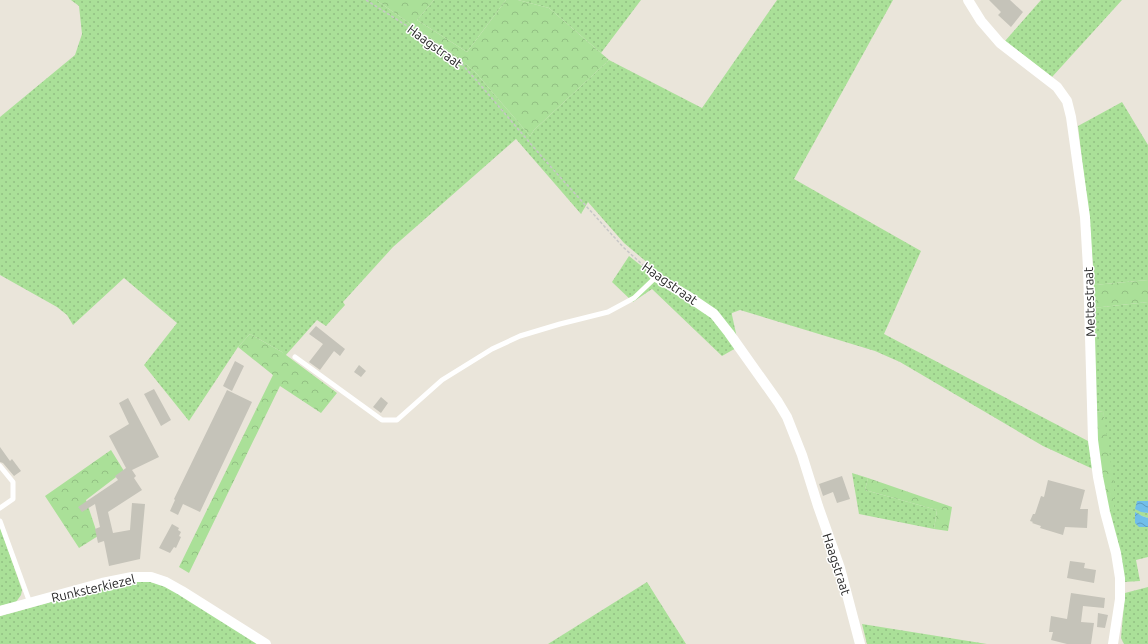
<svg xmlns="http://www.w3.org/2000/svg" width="1148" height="644" font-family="Ubuntu,sans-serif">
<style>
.grass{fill:url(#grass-dots)}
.forest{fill:url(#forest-crowns)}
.water{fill:url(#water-waves)}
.building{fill:#c5c3b9}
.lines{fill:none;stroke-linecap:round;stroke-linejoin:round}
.path{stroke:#c7c7c7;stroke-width:1.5;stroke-dasharray:3 2;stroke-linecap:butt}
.lane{stroke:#fff;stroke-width:5}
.street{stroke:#fff;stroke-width:10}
.labels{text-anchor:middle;stroke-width:3;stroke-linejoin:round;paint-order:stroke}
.street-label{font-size:13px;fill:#282828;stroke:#fff}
</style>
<defs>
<pattern id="grass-dots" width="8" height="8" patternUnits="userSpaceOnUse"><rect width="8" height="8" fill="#aae098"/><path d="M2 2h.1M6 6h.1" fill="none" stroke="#92c083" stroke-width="1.8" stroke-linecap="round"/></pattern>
<pattern id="forest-crowns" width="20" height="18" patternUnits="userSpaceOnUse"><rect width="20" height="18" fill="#aae098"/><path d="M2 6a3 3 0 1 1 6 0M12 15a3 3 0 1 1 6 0" fill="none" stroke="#92c083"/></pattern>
<pattern id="water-waves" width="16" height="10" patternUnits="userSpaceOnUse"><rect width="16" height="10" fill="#70beea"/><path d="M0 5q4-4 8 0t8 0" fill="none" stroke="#5c9abe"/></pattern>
</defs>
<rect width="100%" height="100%" fill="#eae5da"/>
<!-- grass -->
<path class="grass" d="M71 0H376L461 59V60L476 73 530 136 534 130 609 60 702 108 777 0H893L794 179 921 251 884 334 1088 441 1093 469 1043 446 900 362 875 351 740 310 732 313V315L737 338 624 243 588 202 581 214 516 139 393 247 343 302 345 305 326 326 317 320 285 356 282 352 250 334 238 347 189 421 144 365 177 323 124 278 73 325 67 315 57 307 0 275V117L75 55 82 34 79 6Z
M434 0H506L467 52 417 20Z
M518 0H641L601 53 549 8Z
M1041 0H1122L1052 77 1005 41Z
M1122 102 1148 145V280L1094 285 1090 228 1078 126Z
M629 256 664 284 708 312 736 348 722 356 652 289 633 302 612 282Z
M1148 302V501H1137L1146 513H1148V518L1139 515 1146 527H1148V557L1136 560 1140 581 1124 582 1109 511 1103 411 1096 412 1093 308Z
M852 473 868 478 865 490 937 510 934 529 859 514Z
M0 527 22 590 21 595 16 602 0 606Z
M136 580 146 581 160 584 178 593 258 644H0V616C45 604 90 590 136 580Z
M647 582 686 644H548Z
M1148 587V644H1124L1121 638 1125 593Z
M862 624 987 644H867Z"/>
<!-- forest -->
<path class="forest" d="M376 0H434L417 20 467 52 506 0H518L549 8 609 60 534 130 530 136 476 73 461 60V59Z
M1148 280V302L1093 308 1094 285Z
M250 334 282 352 337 393 321 413 280 386 189 573 179 567 273 375 238 347Z
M1103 411 1114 484V507L1109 511 1096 443V412Z
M111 450 124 471 86 500 98 536 79 548 45 496Z
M868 478 952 507 948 531 934 529 937 510 865 490Z"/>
<!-- water -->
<path class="water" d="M1137 501H1148V513L1141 512 1135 509Z
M1135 512 1142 516 1148 518V527H1139L1135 523Z"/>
<!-- building -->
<path class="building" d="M989 0H1010L1023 12 1011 27 998 15 1001 12Z
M316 326 345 349 340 356 334 351 320 370 309 362 323 344 309 334Z
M235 361 244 366 232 391 223 386Z
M359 365 366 371 361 377 354 372Z
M154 389 171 420 161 426 144 394Z
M227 390 252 402 200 512 183 504 178 515 170 511 175 500 174 499Z
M381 397 388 403 381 413 373 407Z
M128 398 159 457 132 470 136 476 134 478 142 490 108 512 113 533 130 530 132 503 145 504 140 559 109 566 104 541 98 543 95 529 100 527 95 504 82 512 78 507 118 480 115 476 126 468 109 436 129 424 119 403Z
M0 447 10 461 12 459 21 471 14 476 3 463 0 462Z
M842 476 850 499 837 503 833 492 823 496 819 484Z
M1048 480 1085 490 1080 509H1088L1087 528 1065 527 1063 535 1040 528 1041 526 1032 523 1033 522 1030 521 1033 514H1035L1041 496 1044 497Z
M172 524 179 528 178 530 181 532 179 536 181 537 176 548 174 547 170 553 159 548Z
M1070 561 1085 563 1084 568 1096 570 1094 583 1067 578Z
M1071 593 1105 598 1104 608 1083 606 1081 622 1094 623 1091 644H1067L1051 640 1053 632H1049L1051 616 1067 619Z
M1098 613 1108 615 1105 628 1097 627Z"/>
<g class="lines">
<!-- path -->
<path class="path" d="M366 0 437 45 458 60 477 81 542 157 623 247 644 266"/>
<!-- lane -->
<path class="lane" d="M295 357 382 420H397L442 380 492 349 520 336 560 324 608 312 634 298 656 277
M0 466 13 482V499L0 508
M0 521 30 603"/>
<!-- street -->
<path class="street" d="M968 0 981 21 1000 43 1057 87 1067 101 1071 117 1085 217 1088 268 1093 440 1098 477 1105 512 1116 553 1120 578V599L1113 644
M652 273 656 277 686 295 714 314 729 333 778 402 787 417 802 455 818 506 840 568 860 644
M0 611 102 583 132 577H151L166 582 182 591 266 644"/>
</g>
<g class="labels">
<!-- street labels -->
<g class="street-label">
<text transform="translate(435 46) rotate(36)" y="5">Haagstraat</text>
<text transform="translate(670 283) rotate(35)" y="5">Haagstraat</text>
<text transform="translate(1089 302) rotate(-92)" y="5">Mettestraat</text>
<text transform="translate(837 564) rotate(72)" y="5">Haagstraat</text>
<text transform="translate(93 588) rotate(-13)" y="5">Runksterkiezel</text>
</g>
</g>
</svg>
